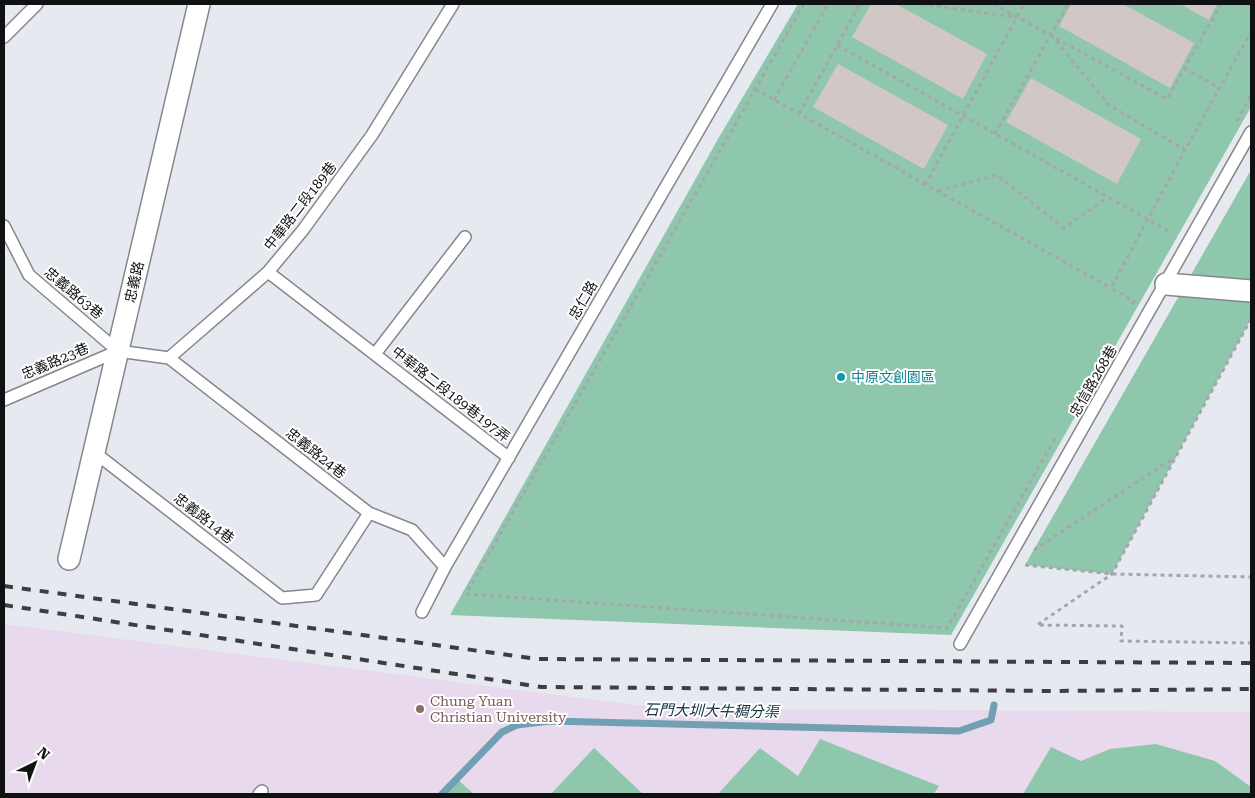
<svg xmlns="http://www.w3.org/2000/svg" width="1255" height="798" font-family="'Roboto Serif','Noto Sans TC',serif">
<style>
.education{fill:#e9d9ec}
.green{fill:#8fc7ac}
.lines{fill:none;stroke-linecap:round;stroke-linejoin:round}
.stream{stroke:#70a0b2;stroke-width:7}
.building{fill:#d0c7c6}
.lane-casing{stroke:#85878d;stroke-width:14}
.street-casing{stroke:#85878d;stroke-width:24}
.path{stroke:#a5a6ad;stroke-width:3;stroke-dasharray:4 4;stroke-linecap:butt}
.lane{stroke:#fff;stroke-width:11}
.street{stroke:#fff;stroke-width:21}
.rail{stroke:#3d3e42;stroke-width:4;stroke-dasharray:9 9;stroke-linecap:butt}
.culture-dot{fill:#0f9aa8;stroke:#fff;stroke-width:2}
.education-dot{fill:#8d6e63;stroke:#fff;stroke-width:2}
.labels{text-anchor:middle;stroke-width:4;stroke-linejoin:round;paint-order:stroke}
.street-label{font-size:14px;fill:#101113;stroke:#fff}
.culture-label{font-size:14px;fill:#0d838f;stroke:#fff;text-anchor:start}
.education-label{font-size:14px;fill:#785e54;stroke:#fff;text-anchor:start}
.water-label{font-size:15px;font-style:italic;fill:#10313c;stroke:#fff}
</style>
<rect width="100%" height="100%" fill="#e7e9f1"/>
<!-- education -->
<path class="education" d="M4 624 659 708 1251 712V794H4Z"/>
<!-- green -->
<path class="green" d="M798 4H1251V107L951 635 450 615 718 139Z
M1251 170V319L1112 574 1025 565Z
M820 739 939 786 934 794H718L760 748 798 776Z
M1156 744 1215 761 1251 787V794H1023L1051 747 1081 761 1110 749Z
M594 748 643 794H551Z
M458 780 474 794H445Z"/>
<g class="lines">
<!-- stream -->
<path class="stream" d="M442 794 502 732 517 725 550 721 959 731 991 720 994 705"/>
</g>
<!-- building -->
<path class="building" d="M871 4H896L987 54 963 99 852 37Z
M1071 4H1123L1194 43 1170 88 1059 26Z
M1180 4H1217L1209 20Z
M838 64 948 125 924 169 813 107Z
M1031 78 1141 139 1117 184 1006 122Z"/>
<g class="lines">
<!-- lane casing -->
<g class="lane-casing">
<path id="lane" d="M4 37 37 4
M4 226 29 275 118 351
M268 272 509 458
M118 351 169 358 268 272 303 230 372 135 453 4
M375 354 465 237
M169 358 369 513 412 530 445 567
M4 400 118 351
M94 452 282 598 316 595 369 513
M422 612 445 567 772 4
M960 644 1251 132
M259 794 262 791"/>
</g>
<!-- street casing -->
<g class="street-casing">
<path id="street" d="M1166 284 1251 291
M69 559 199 4"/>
</g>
<!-- path -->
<path class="path" d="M804 4 466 594 947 628 1057 435
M921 4 1014 17
M993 4 1167 99 1221 4
M1051 35 1109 105 1185 150 1251 32
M837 45 1172 233
M1184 68 1219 88
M755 89 1111 288
M774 100 828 4
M799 114 860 4
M1237 121 1251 95
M995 134 1068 4
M925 185 1024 4
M938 191 997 175 1064 228 1107 198
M1132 304 1134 301 1111 288 1185 150
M1251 319 1112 574 1037 625 1122 626 1121 641 1251 643
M1034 550 1175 457
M1025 565 1112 574 1251 577"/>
<!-- lane -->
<use href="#lane" class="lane"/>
<!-- street -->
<use href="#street" class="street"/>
<!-- rail -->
<path class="rail" d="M4 586 538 659 1251 663
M4 605 541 687 1055 691 1251 689"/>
</g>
<!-- markers -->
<circle class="culture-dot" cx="841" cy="377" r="5"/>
<circle class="education-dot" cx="420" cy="709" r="5"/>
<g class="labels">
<!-- street labels -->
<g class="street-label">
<text transform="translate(300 206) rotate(-52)" y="5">中華路二段189巷</text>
<text transform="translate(134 282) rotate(-77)" y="5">忠義路</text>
<text transform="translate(74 293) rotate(40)" y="5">忠義路63巷</text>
<text transform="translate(583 300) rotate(-60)" y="5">忠仁路</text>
<text transform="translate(55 361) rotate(-23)" y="5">忠義路23巷</text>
<text transform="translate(1093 381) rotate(-60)" y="5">忠信路268巷</text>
<text transform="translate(451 394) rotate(38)" y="5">中華路二段189巷197弄</text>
<text transform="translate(316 453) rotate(38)" y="5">忠義路24巷</text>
<text transform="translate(204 518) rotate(38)" y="5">忠義路14巷</text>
</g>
<!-- culture labels -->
<g class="culture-label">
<text x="851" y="382">中原文創園區</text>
</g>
<!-- education labels -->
<g class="education-label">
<text x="430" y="706">Chung Yuan<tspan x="430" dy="16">Christian University</tspan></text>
</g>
<!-- water labels -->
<g class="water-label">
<text transform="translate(711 711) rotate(1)" y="5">石門大圳大牛稠分渠</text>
</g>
</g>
<!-- border -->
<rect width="1255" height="798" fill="none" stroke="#101113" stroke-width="10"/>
<!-- north arrow -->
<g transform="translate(35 763) rotate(42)" stroke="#ffffff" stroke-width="4" paint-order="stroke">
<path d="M0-4L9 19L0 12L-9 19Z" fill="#101113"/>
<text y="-8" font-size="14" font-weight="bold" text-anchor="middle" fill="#101113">N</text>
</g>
</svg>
